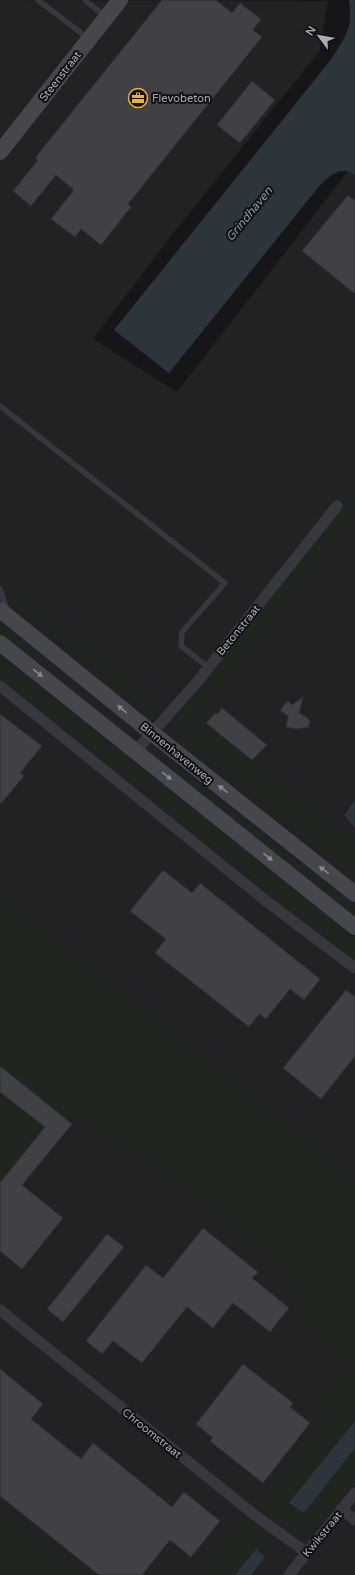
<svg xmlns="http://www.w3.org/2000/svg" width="355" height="1575" font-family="'Varela Round',sans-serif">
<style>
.built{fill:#222225}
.green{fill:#1e261f}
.water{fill:#2c353c}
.building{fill:#404145;stroke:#303034}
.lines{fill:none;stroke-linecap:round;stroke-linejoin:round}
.lane{stroke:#37383d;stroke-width:5.5}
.street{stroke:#37383d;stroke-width:11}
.secondary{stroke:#45474d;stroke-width:16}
.oneway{fill:#858993}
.labels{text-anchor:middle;stroke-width:4;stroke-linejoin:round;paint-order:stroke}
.street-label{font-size:11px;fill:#a8adb8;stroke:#111113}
.poi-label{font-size:11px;fill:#a8adb8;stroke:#111113;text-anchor:start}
.water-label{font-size:12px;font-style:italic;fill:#7f9bb3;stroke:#111113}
</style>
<rect width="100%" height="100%" fill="#161618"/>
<!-- built -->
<path class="built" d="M0 0 328 1 319 52 175 231 93 339 177 392 355 162V800L344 814 355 821V1575H71L0 1519Z"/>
<!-- green -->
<path class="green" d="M355 491V517L198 719 355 841V875L189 744 190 739 176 718Z
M3 579 155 700 139 703 7 597Z
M0 623 63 674 15 648 0 636Z
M0 656 107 741 96 755 0 678Z
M167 707C160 716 148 722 138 714L143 709Z
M113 745 153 777 142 791 102 759Z
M174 764 355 907V921L168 772Z
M160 782 355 937V960L199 835 148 796Z
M0 896 355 1179V1421L290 1503 304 1513 355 1448V1480L318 1527C295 1541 276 1519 258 1505L322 1426 328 1414 315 1400 348 1365 301 1325 292 1275 247 1239 138 1154 119 1151 72 1114 0 1208Z
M0 1510 7 1515 82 1575H0Z
M245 1517 271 1537 259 1552 256 1549 235 1575H199Z"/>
<!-- water -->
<path class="water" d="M349 0H355V175C342 165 331 175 321 184L169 373 114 330 329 62C345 38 353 30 349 0Z
M355 800V828L344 815Z
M355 1421V1448L304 1513 289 1503Z
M257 1548 259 1552 265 1557 251 1575H235Z"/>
<!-- building -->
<path class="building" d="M162 0H216L232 13 240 3 261 19 253 30 262 37 128 204 131 207 101 245 81 229 75 237 51 219 74 190 56 175 31 206 13 191 38 160 35 158Z
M252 81 275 100 240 143 217 125Z
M348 195 355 201V294L302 251Z
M303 697 299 713 308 718 310 722 308 727 297 729 286 727 288 716 280 710 288 701 292 705Z
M222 708 267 745 252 760 206 723 215 713 218 714Z
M0 714 42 746 20 773 24 776 0 805Z
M163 870 192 893 200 883 320 979 304 1000 290 989 266 1019 259 1014 249 1027 155 953 166 939 130 911Z
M346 990 355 997V1056L321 1099 283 1068Z
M0 1066 72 1124 22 1185 63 1218 22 1269 0 1251V1183L45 1127 0 1092Z
M203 1228 258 1272 252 1278 289 1308 270 1332 233 1303 213 1328 187 1307 142 1363 113 1341 102 1354 86 1341 146 1265 163 1278Z
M107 1234 124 1247 63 1322 47 1309Z
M243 1364 293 1403 290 1407 310 1423 263 1483 210 1441 213 1438 196 1424Z
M0 1369 43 1404 31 1419 81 1459 93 1443 172 1507 184 1492 220 1521 191 1557 170 1540 142 1575H99L0 1496Z"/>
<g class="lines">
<!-- lane -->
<path class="lane" d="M38 0 89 39
M85 0 106 17
M0 406 225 583 182 632 181 646 208 667
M0 589 7 610"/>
<!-- street -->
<path class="street" d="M0 686 265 900 355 968
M136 751 198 681 337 506
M0 1310 256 1516 306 1552
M341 1509 355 1520
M289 1575 355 1493"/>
<!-- secondary -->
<path class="secondary" d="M0 152 120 0
M0 610 152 733 355 894
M0 643 355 927"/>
</g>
<!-- one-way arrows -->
<defs><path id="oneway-solid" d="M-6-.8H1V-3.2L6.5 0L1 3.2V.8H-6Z"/></defs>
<g class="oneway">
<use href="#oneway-solid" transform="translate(38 673) rotate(38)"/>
<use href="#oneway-solid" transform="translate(122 709) rotate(-141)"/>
<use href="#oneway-solid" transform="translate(167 776) rotate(39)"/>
<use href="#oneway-solid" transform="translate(223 789) rotate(-142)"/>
<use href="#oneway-solid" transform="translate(268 857) rotate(39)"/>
<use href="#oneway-solid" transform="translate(324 870) rotate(-142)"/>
</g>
<!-- icons -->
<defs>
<g id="office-ring" transform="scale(1)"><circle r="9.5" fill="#111113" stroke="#f2b134" stroke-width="1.5"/><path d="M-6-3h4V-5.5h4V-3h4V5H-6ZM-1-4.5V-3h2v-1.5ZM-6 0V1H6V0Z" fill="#f2b134"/></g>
</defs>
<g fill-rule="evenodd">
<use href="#office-ring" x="138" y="98"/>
</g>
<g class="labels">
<!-- street labels -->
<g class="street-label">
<text transform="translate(60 76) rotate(-52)" y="4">Steenstraat</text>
<text transform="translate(238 630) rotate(-51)" y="4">Betonstraat</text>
<text transform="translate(177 753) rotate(39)" y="4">Binnenhavenweg</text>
<text transform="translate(152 1433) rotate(39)" y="4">Chroomstraat</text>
<text transform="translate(322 1534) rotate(-51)" y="4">Kwikstraat</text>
</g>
<!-- poi labels -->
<g class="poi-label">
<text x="152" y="102">Flevobeton</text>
</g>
<!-- water labels -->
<g class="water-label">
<text transform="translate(249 214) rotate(-51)" y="4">Grindhaven</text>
</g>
</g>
<!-- north arrow -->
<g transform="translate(319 36) rotate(302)" stroke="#111113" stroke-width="3" paint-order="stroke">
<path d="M0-3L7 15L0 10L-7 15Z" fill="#a8adb8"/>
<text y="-6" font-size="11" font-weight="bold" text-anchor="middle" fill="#a8adb8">N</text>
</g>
</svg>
